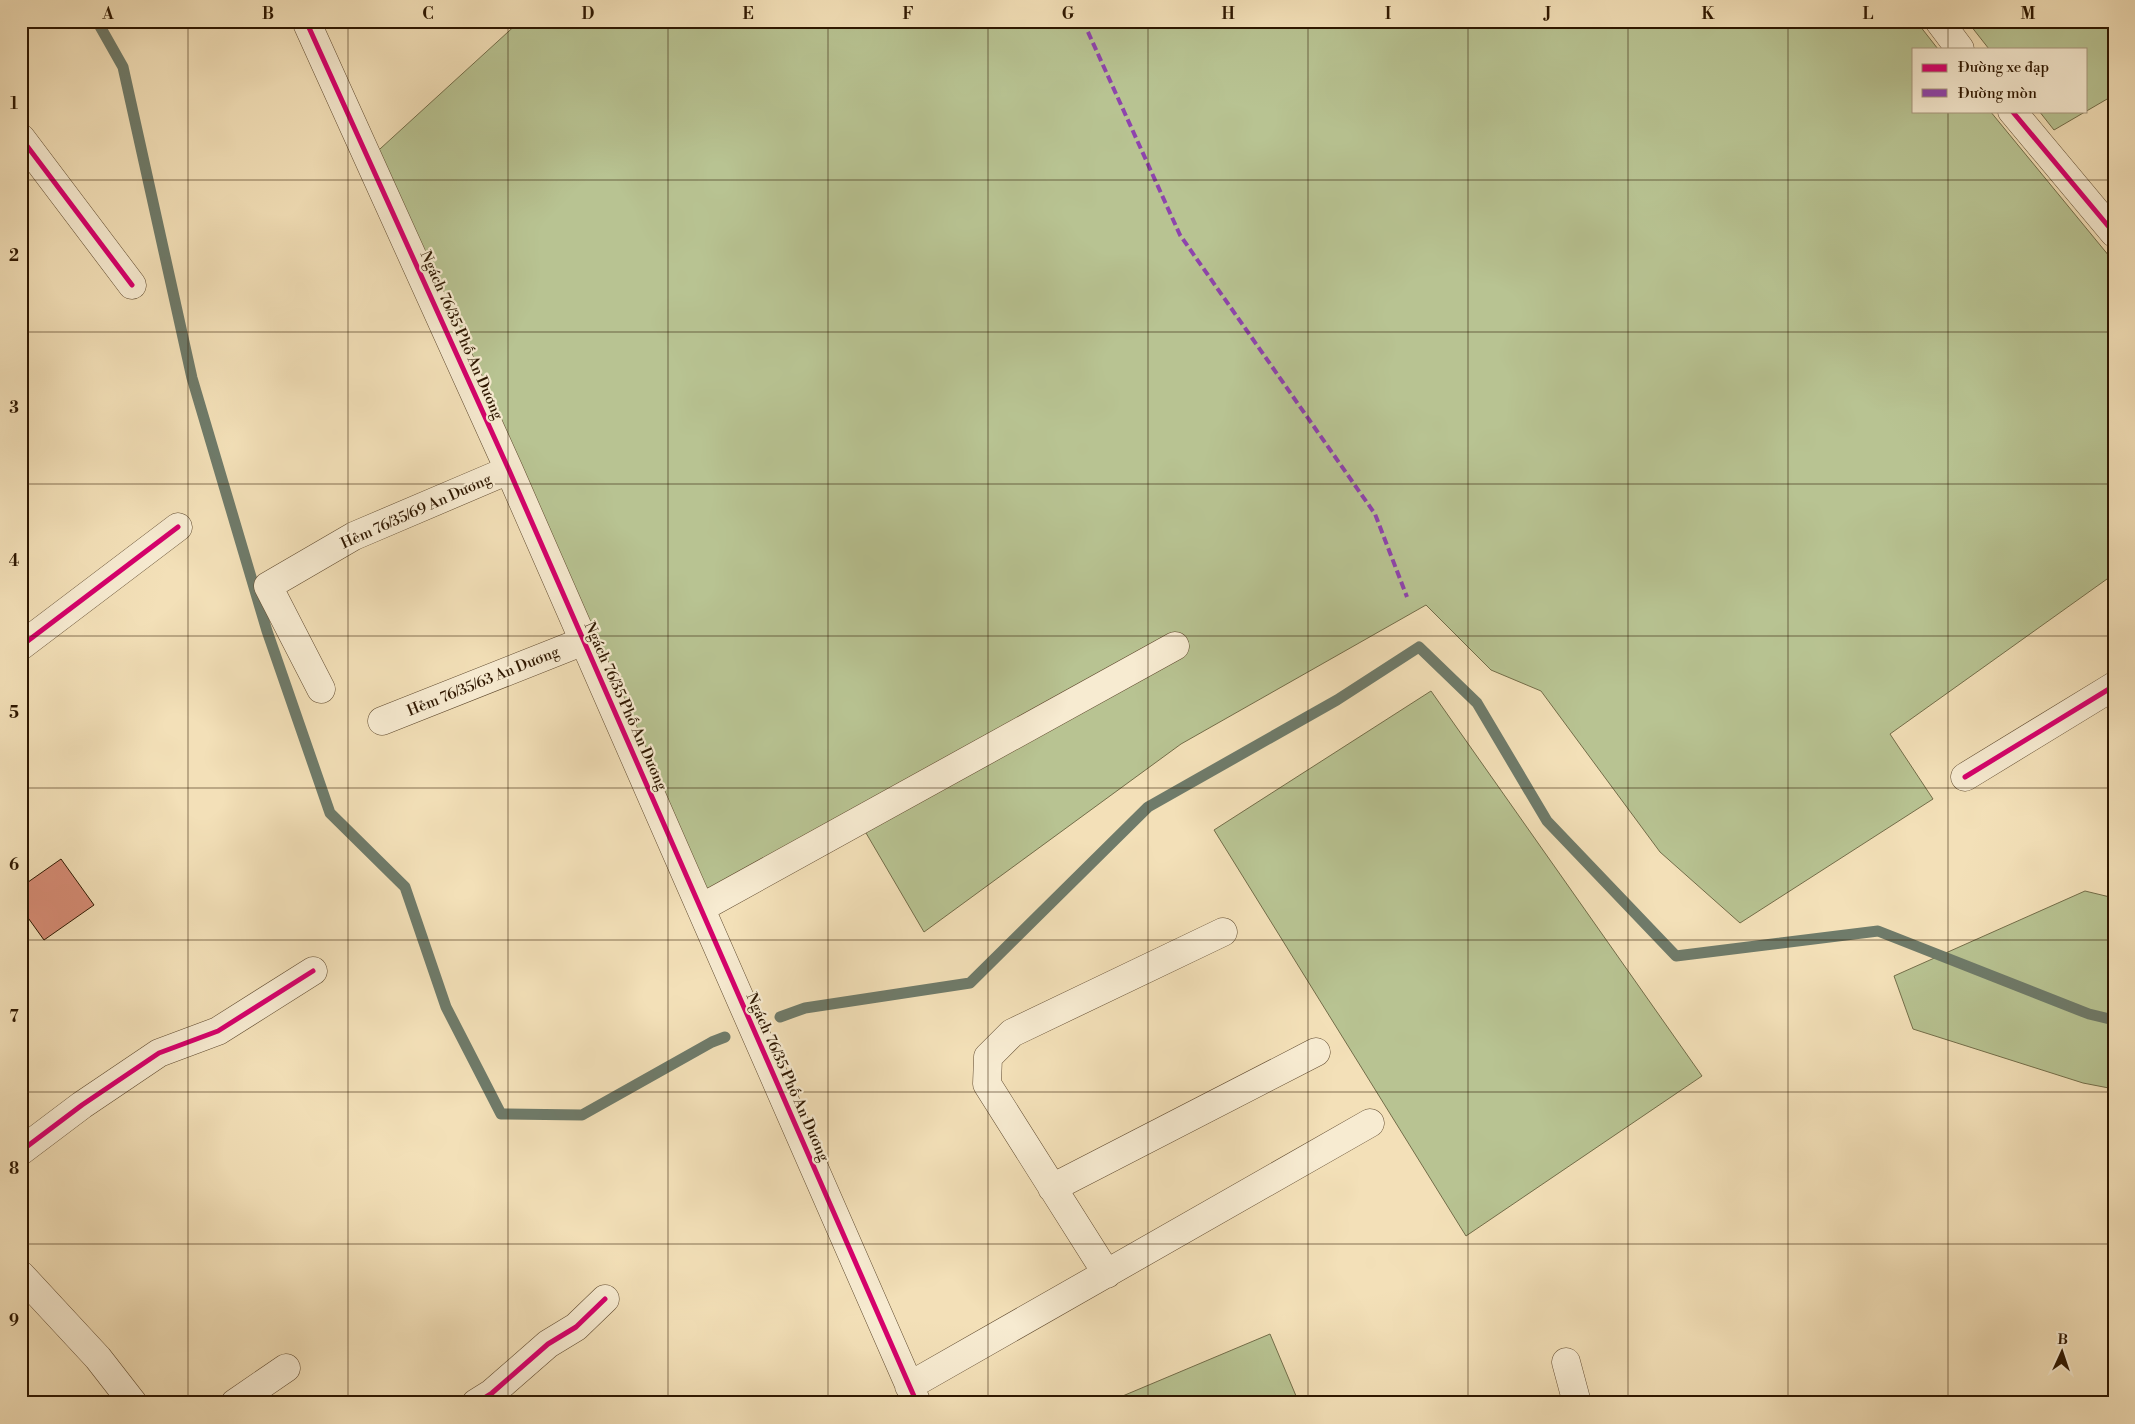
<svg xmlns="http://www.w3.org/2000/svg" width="2135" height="1424" font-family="'Libre Bodoni',serif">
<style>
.green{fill:#b8c392;stroke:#736d49}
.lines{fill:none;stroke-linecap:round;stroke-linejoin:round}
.stream{stroke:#6f7b6a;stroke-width:11}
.building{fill:#d58b74;stroke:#2e1700}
.minor-casing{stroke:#5f492e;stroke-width:29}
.minor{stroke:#f7ebd1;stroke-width:28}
.quiet{stroke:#8e44ad;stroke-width:4;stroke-dasharray:8 4;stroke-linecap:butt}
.cycleway-casing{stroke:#f7ebd1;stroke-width:8}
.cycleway{stroke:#d6006c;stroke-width:5}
.grid{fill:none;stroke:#2e1700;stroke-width:1;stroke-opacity:0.55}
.labels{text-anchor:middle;stroke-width:4.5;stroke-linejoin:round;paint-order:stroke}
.street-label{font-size:15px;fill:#2e1700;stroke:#f7ebd1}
.neatline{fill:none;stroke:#2e1700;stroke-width:2}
.grid-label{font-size:16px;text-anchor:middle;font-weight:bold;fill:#2e1700}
</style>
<rect width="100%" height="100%" fill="#f3e0b8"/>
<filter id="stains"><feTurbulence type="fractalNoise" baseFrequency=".004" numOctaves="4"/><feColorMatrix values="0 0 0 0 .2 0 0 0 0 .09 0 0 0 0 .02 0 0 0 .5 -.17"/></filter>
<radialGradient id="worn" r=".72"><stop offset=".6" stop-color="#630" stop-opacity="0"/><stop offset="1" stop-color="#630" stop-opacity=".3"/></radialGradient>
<!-- green -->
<path class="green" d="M520 21H1916L1938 49H1914V111H1990L2114 262V574L1890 734 1933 799 1740 923 1660 852 1541 691 1491 670 1426 605 1181 744 924 932 859 821 701 908 369 159Z
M1967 21H2114V95L2054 130 2039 111H2086V49H1989Z
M1431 691 1702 1076 1466 1236 1214 830Z
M2085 891 2114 898V1089L2083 1083 1913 1029 1894 976Z
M1270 1334 1299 1403H1106Z"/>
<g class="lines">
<!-- stream -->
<path class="stream" d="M97 21 123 67 192 378 267 631 330 813 405 887 446 1007 501 1114 582 1115 712 1042 725 1037
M780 1017 805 1008 970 983 1148 807 1337 700 1419 647 1477 703 1547 821 1676 956 1878 931 2089 1014 2114 1020"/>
</g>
<!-- building -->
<path class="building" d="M61 859 94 905 44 940 21 908V887Z"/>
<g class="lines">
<!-- minor casing -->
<g class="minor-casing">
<path id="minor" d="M306 21 509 470 917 1403
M1939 21 1960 49
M2012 111 2114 233
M21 138 132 285
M21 646 178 527
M321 689 268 586 354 536 509 470
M382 721 584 641
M1965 777 2114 686
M701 908 1175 646
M21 1151 82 1105 159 1053 218 1031 313 971
M1052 1188 1316 1052
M1107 1274 987 1084 988 1057 1012 1033 1223 932
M21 1275 98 1358 133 1403
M1566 1362 1577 1403
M909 1386 1370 1123
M235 1403 286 1368
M476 1403 492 1393 548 1344 576 1327 605 1299"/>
</g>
<!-- minor -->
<use href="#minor" class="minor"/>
<!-- quiet -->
<path class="quiet" d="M1083 21 1180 235 1375 514 1407 597"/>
<!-- cycleway casing -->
<g class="cycleway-casing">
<path id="cycleway" d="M306 21 509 470 917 1403
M2012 111 2114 233
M21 138 132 285
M21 646 178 527
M1965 777 2114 686
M21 1151 82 1105 159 1053 218 1031 313 971
M476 1403 492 1393 548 1344 576 1327 605 1299"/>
</g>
<!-- cycleway -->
<use href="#cycleway" class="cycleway"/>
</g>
<!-- grid -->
<path class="grid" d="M188 21V1403M348 21V1403M508 21V1403M668 21V1403M828 21V1403M988 21V1403M1148 21V1403M1308 21V1403M1468 21V1403M1628 21V1403M1788 21V1403M1948 21V49M1948 111V1403M21 180H2114M21 332H2114M21 484H2114M21 636H2114M21 788H2114M21 940H2114M21 1092H2114M21 1244H2114"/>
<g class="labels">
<!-- street labels -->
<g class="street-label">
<text transform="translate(462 335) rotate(66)" y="5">Ngách 76/35 Phố An Dương</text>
<text transform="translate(416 511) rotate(-24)" y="5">Hẻm 76/35/69 An Dương</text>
<text transform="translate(483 681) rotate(-22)" y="5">Hẻm 76/35/63 An Dương</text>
<text transform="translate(626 706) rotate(66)" y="5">Ngách 76/35 Phố An Dương</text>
<text transform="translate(788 1077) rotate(66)" y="5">Ngách 76/35 Phố An Dương</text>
</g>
</g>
<!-- margin -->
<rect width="2135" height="1424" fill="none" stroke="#f3e0b8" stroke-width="55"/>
<!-- legend -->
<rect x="1912" y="48" width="175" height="65" fill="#f7ebd1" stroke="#a7967d"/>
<rect x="1922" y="64" width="25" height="8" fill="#d6006c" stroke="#a7967d"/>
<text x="1958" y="72" font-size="15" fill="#2e1700">Đường xe đạp</text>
<rect x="1922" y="89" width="25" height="8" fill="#8e44ad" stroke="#a7967d"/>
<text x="1958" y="98" font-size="15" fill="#2e1700">Đường mòn</text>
<!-- north arrow -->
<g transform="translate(2062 1352) rotate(3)" stroke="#f7ebd1" stroke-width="4" paint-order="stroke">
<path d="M0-4L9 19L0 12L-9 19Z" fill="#2e1700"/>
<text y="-8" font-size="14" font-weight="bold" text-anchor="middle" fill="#2e1700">B</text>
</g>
<rect x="28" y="28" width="2080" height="1368" class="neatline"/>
<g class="grid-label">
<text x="108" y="19">A</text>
<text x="268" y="19">B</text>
<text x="428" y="19">C</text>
<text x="588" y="19">D</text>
<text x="748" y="19">E</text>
<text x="908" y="19">F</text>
<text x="1068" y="19">G</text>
<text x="1228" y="19">H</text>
<text x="1388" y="19">I</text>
<text x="1548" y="19">J</text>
<text x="1708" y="19">K</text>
<text x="1868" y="19">L</text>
<text x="2028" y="19">M</text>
<text x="14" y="109">1</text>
<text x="14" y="261">2</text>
<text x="14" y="413">3</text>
<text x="14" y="566">4</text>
<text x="14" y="718">5</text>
<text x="14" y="870">6</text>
<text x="14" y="1022">7</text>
<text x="14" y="1174">8</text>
<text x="14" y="1326">9</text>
</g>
<rect width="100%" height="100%" filter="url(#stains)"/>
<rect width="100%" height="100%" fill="url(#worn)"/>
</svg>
